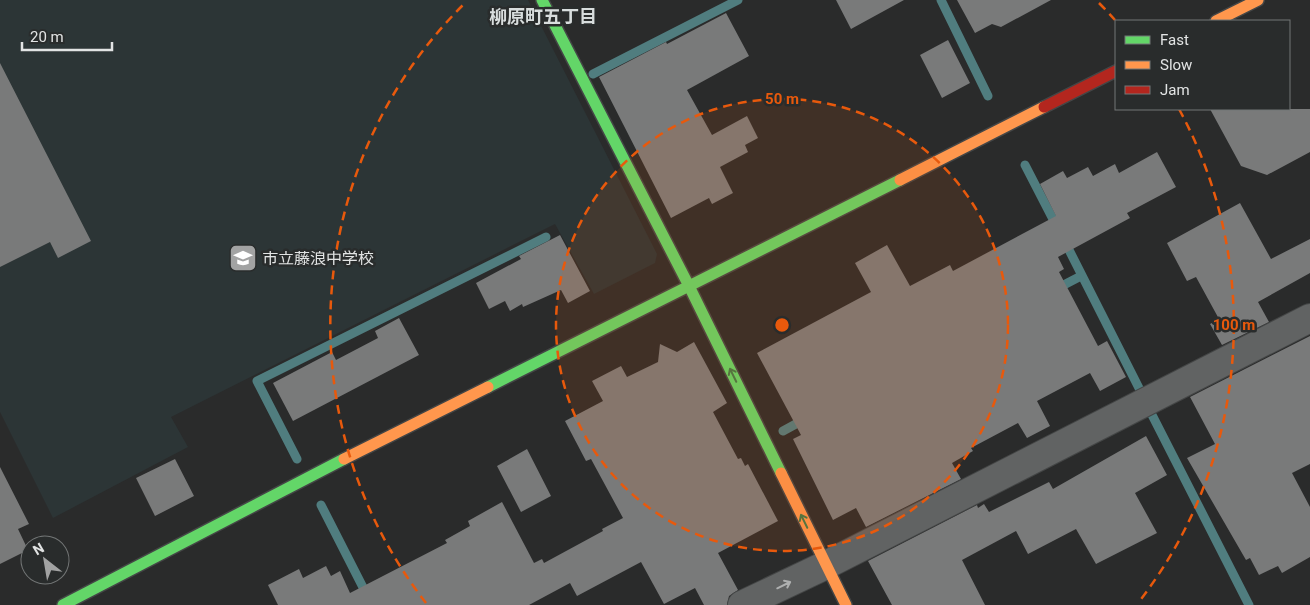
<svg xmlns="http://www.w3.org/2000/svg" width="1310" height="605" font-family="Roboto,'Noto Sans JP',sans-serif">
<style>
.built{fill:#2c3536}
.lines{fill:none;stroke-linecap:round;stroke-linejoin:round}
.stream{stroke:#507d7f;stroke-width:9}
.building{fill:#797a7a}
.street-casing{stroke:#444646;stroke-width:30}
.fast-casing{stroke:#444646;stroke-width:14}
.slow-casing{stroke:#444646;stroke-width:14}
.jam-casing{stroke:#444646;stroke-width:14}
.street{stroke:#616363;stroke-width:28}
.fast{stroke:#63d668;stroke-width:11}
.slow{stroke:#ff974d;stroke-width:11}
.jam{stroke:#b3261e;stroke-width:11}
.oneway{stroke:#437847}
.oneway2{stroke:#aeb0b0}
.ring{fill:none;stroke:#e8590c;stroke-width:2.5;stroke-dasharray:9 6}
.labels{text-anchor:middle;stroke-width:5;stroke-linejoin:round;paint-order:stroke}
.poi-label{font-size:16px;fill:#e2e4e4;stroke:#292c2c;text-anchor:start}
.neighbourhood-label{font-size:18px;font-weight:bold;fill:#d8dddd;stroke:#292c2c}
.centre{fill:#e8590c;stroke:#292c2c;stroke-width:2.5}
.ring-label{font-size:15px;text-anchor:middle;font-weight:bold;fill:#e8590c;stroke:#292c2c;stroke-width:5;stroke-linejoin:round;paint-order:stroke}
</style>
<rect width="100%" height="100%" fill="#2a2b2b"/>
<!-- built -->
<path class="built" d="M0 0H528L657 254 655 263 594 294 555 224 171 417 188 447 53 518 0 412Z"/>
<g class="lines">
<!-- stream -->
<path class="stream" d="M941 0 988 96
M593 74 738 0
M1025 165 1058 229
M1064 240 1141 392
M1056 289 1081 276
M1149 409 1249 605
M783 431 805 419
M297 459 257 381 546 237
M321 505 372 605"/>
</g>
<!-- building -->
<path class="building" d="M836 0H904L851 29Z
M957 0H1051L1001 27 992 24 975 33Z
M726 13 749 56 687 90 712 135 747 116 758 138 745 145 748 152 720 167 733 193 712 204 709 198 671 218 599 77 666 42 667 44Z
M948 40 970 83 942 98 920 55Z
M0 63 91 241 58 258 50 242 0 267Z
M1210 109H1310V152L1267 175 1241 166Z
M1157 152 1176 187 1127 213 1130 218 1058 257 1064 269 1059 272 1098 346 1107 341 1126 377 1100 391 1090 373 1037 401 1050 426 1027 438 1018 423 971 448 973 451 952 463 961 479 866 527 856 508 833 520 793 439 801 435 757 353 871 292 855 263 887 245 910 286 950 265 953 271 1056 216 1040 184 1063 171 1067 178 1088 167 1093 176 1115 164 1119 173Z
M1240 203 1271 259 1310 239V273L1258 302 1269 322 1222 345 1210 324 1219 319 1196 277 1187 281 1167 243Z
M560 235 590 291 568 303 561 290 523 307 522 304 510 311 505 301 489 309 476 283 521 259 519 256Z
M399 318 419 355 293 421 273 383 332 352 336 360 378 338 375 331Z
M1310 336V464L1292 473 1310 507V557L1282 573 1278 566 1259 575 1250 558 1246 560 1187 458 1215 444 1190 397Z
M694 342 727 403 713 412 738 459 741 458 745 466 748 464 778 521 718 553 738 590 729 596 727 605H704L695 588 664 604 641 562 577 596 570 583 529 605H278L268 585 299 569 303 578 326 566 331 576 340 571 350 593 447 543 445 540 470 526 468 521 502 502 534 563 542 559 544 563 603 531 602 529 623 518 591 459 586 461 565 421 603 401 592 381 621 366 627 377 658 362 660 344 677 352Z
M1146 436 1167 475 1135 493 1157 533 1096 564 1076 529 1028 554 1016 531 962 560 985 605H892L868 561 977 505 978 508 984 504 989 512 1049 482 1053 489Z
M527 449 551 496 521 512 497 466Z
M175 459 194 496 155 516 136 478Z
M0 467 29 524 18 529 28 550 0 564Z"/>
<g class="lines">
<!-- street casing -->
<g class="street-casing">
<path id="street" d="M742 605 826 565 1310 318"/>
</g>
<!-- fast casing -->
<g class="fast-casing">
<path id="fast" d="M542 0 689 286 781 473
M488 387 900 180
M63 605 344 459"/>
</g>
<!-- slow casing -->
<g class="slow-casing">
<path id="slow" d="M1216 21 1258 0
M900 180 1044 107
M344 459 488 387
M781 473 846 605"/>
</g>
<!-- jam casing -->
<g class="jam-casing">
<path id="jam" d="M1044 107 1116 71"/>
</g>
<!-- street -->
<use href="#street" class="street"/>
<!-- fast -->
<use href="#fast" class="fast"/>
<!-- slow -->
<use href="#slow" class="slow"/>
<!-- jam -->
<use href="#jam" class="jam"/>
</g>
<!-- one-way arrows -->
<defs><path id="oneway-shaft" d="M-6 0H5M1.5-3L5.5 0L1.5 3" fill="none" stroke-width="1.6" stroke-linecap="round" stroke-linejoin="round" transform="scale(1.25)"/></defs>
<g class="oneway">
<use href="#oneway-shaft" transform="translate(733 375) rotate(-116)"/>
<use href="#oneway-shaft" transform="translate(804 521) rotate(-116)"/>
</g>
<use class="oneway2" href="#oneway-shaft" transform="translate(784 585) rotate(-26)"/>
<!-- distance rings -->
<circle cx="782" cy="325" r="226" fill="#e8590c" fill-opacity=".12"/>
<g class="ring">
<circle cx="782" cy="325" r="226"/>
<path d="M426 603A452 452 0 0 1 465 3M1099 3A452 452 0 0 1 1115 20M1179 109A452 452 0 0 1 1138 603"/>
</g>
<!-- icons -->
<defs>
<g id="school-square" transform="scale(1.4375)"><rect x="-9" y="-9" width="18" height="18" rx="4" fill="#a2a3a3" stroke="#292c2c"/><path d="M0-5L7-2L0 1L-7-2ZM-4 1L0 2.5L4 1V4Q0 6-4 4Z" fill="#fff"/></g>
</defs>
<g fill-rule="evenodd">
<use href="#school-square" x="243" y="258"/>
</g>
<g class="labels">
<!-- poi labels -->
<g class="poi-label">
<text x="262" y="264">市立藤浪中学校</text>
</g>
<!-- neighbourhood labels -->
<g class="neighbourhood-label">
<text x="543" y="23">柳原町五丁目</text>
</g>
</g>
<circle cx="782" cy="325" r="8" class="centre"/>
<g class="ring-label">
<text x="782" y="104">50 m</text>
<text x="1234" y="330">100 m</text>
</g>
<!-- legend -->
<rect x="1115" y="20" width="175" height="90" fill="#292c2c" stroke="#737676"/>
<rect x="1125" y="36" width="25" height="8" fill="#63d668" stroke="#737676"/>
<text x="1160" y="45" font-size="15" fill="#e2e4e4">Fast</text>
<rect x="1125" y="61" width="25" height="8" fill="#ff974d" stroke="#737676"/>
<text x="1160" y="70" font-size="15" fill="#e2e4e4">Slow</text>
<rect x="1125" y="86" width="25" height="8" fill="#b3261e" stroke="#737676"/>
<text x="1160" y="95" font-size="15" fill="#e2e4e4">Jam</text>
<!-- north arrow -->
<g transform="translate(45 560) rotate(329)"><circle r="24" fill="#292c2c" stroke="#737676"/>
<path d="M0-4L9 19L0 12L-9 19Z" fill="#a2a3a3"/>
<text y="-8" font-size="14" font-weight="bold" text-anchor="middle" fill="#e2e4e4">N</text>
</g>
<!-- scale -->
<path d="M22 42v8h90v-8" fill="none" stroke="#e2e4e4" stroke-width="2.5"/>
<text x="30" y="42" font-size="15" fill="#e2e4e4" stroke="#292c2c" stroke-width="4" paint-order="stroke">20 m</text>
</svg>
